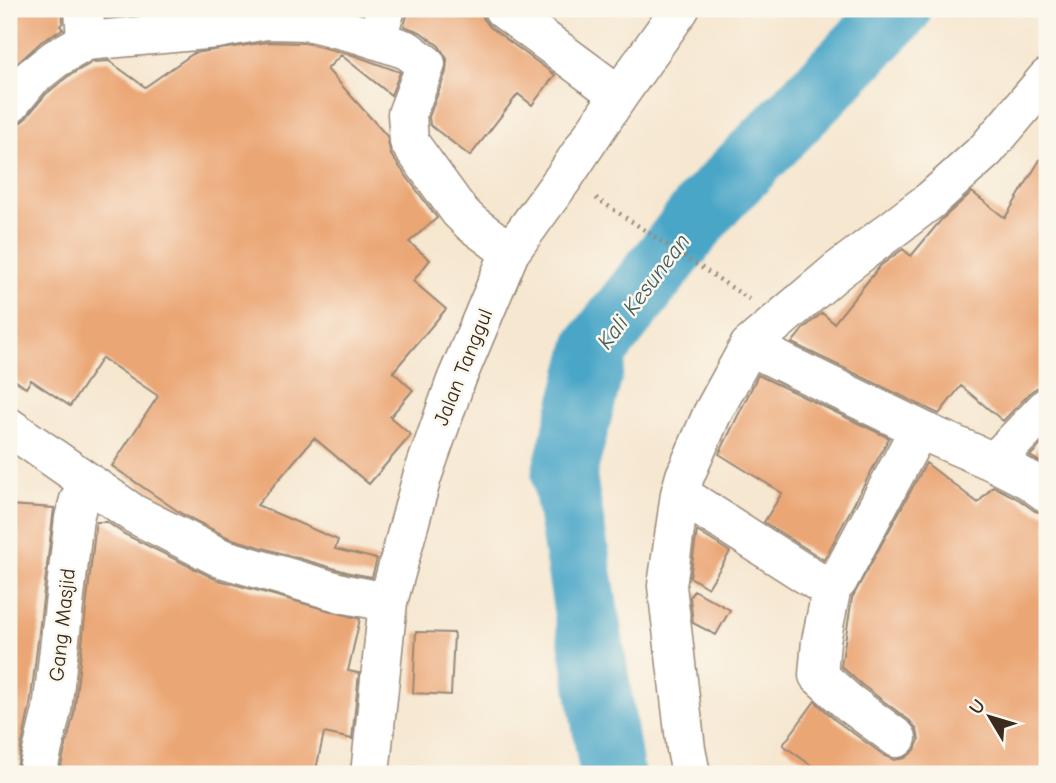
<svg xmlns="http://www.w3.org/2000/svg" width="1056" height="783" font-family="'Comic Neue',sans-serif">
<style>
.lines{fill:none;stroke-linecap:round;stroke-linejoin:round}
.river{stroke:#49a6c7;stroke-width:65}
.building{fill:#eba674}
.street-casing{stroke:#988877;stroke-width:41}
.path{stroke:#988877;stroke-width:4.5;stroke-dasharray:2 5;stroke-linecap:butt}
.street{stroke:#fff;stroke-width:38}
.labels{text-anchor:middle;stroke-width:5;stroke-linejoin:round;paint-order:stroke}
.street-label{font-size:21px;fill:#3b2a1e;stroke:#fbf7ec}
.water-label{font-size:23px;font-style:italic;fill:#415c62;stroke:#fbf7ec}
</style>
<rect width="100%" height="100%" fill="#fbf7ec"/>
<filter id="ink" filterUnits="userSpaceOnUse"><feTurbulence type="fractalNoise" baseFrequency=".0143" numOctaves="2"/><feDisplacementMap in="SourceGraphic" scale="14" xChannelSelector="R" yChannelSelector="G"/><feConvolveMatrix kernelMatrix="1 2 1 2 8 2 1 2 1" color-interpolation-filters="sRGB"/></filter>
<filter id="wash" filterUnits="userSpaceOnUse"><feTurbulence type="fractalNoise" baseFrequency=".00686" numOctaves="4" result="noise"/><feDisplacementMap in="SourceGraphic" scale="28" xChannelSelector="R" yChannelSelector="G"/><feGaussianBlur stdDeviation="1.57" result="paint"/><feColorMatrix in="noise" values="0 0 0 0 0 0 0 0 0 0 0 0 0 0 0 0 0 1.4 0 .05"/><feComposite in="paint" operator="in"/></filter>
<g filter="url(#wash)">
<rect width="100%" height="100%" fill="#f6e7d0"/>
<g class="lines">
<!-- river -->
<path class="river" d="M612 774 564 474 597 347 707 206 899 9"/>
</g>
<g id="blocks">
<!-- building -->
<path class="building" d="M9 9H62L63 22 60 26 63 29 41 42 9 71Z
M409 9H482L483 18 490 27 555 75 532 105 518 94 470 156 430 125 429 117 446 72 447 59 439 46 420 32 404 26Z
M268 42 305 43 353 55 400 72 391 95 341 55 327 69 387 136 391 155 437 218 409 242 430 260 413 281 446 309 393 372 413 390 390 417 411 435 369 484 314 438 257 505 338 540 335 549 377 559 372 577 350 573 229 538 182 514 112 466 158 396 102 358 70 406 31 380 26 388 9 376V126L17 125 25 119 46 94 67 77 93 62 109 61 145 87 194 53Z
M1047 148V386H1040L1032 391 1003 421 961 386 939 414 792 343 804 328 822 313 834 323 880 266 903 249 911 256 941 220 972 192 1005 218Z
M758 375 889 438 824 560 764 522 782 493 719 454Z
M1047 438V466L1030 456Z
M926 463 978 503 993 486 1018 499 1035 511 1047 514V774H823L783 745 815 701 835 720 885 756 894 760 905 758 915 750 919 740 917 730 910 721 862 685 841 666 852 598Z
M9 505 54 508 30 706 17 767 9 765Z
M96 522H107L124 534 215 579 360 619 348 671 359 673 352 739 324 733 315 774H59L74 713Z
M697 531 730 552 708 588 690 577Z
M694 590 730 610 716 635 693 623 690 597Z
M416 632 454 633 451 695 413 693Z"/>
</g>
</g>
<g filter="url(#ink)">
<use href="#blocks" fill-opacity="0" stroke="#988877" stroke-width="2"/>
<g class="lines">
<!-- street casing -->
<g class="street-casing">
<path id="street" d="M84 9 86 41
M503 9 619 95
M376 40 386 9
M9 105 31 78 55 59 86 41 217 29 266 20 308 21 359 34 407 50 426 64 407 114 409 142 459 211 471 223 510 252
M749 346 934 436 994 462 1047 407
M9 427 134 514 221 558 345 594 388 602
M994 462 1029 480 1047 493
M680 494 821 584 832 587 838 581 919 429
M832 587 821 641 818 675 848 702 897 738
M38 769 52 710 74 518 79 500 89 483
M370 774 388 602 422 477 455 383 510 252 565 176 619 95 680 9
M691 774 686 749 667 586 680 494 685 476 712 414 749 346 836 272 931 200 986 150 1047 78"/>
</g>
<!-- path -->
<path class="path" d="M596 198 749 299"/>
<!-- street -->
<use href="#street" class="street"/>
</g>
</g>
<g class="labels">
<!-- street labels -->
<g class="street-label">
<text transform="translate(463 367) rotate(-68)" y="7">Jalan Tanggul</text>
<text transform="translate(62 625) rotate(-84)" y="7">Gang Masjid</text>
</g>
<!-- water labels -->
<g class="water-label">
<text transform="translate(643 291) rotate(-53)" y="8">Kali Kesunean</text>
</g>
</g>
<!-- margin -->
<rect width="1056" height="783" fill="none" stroke="#fbf7ec" stroke-width="35"/>
<!-- north arrow -->
<g transform="translate(990 717) rotate(308)" stroke="#fbf7ec" stroke-width="5" paint-order="stroke">
<path d="M0-5L12 26L0 18L-12 26Z" fill="#3b2a1e"/>
<text y="-10" font-size="19" font-weight="bold" text-anchor="middle" fill="#3b2a1e">U</text>
</g>
</svg>
